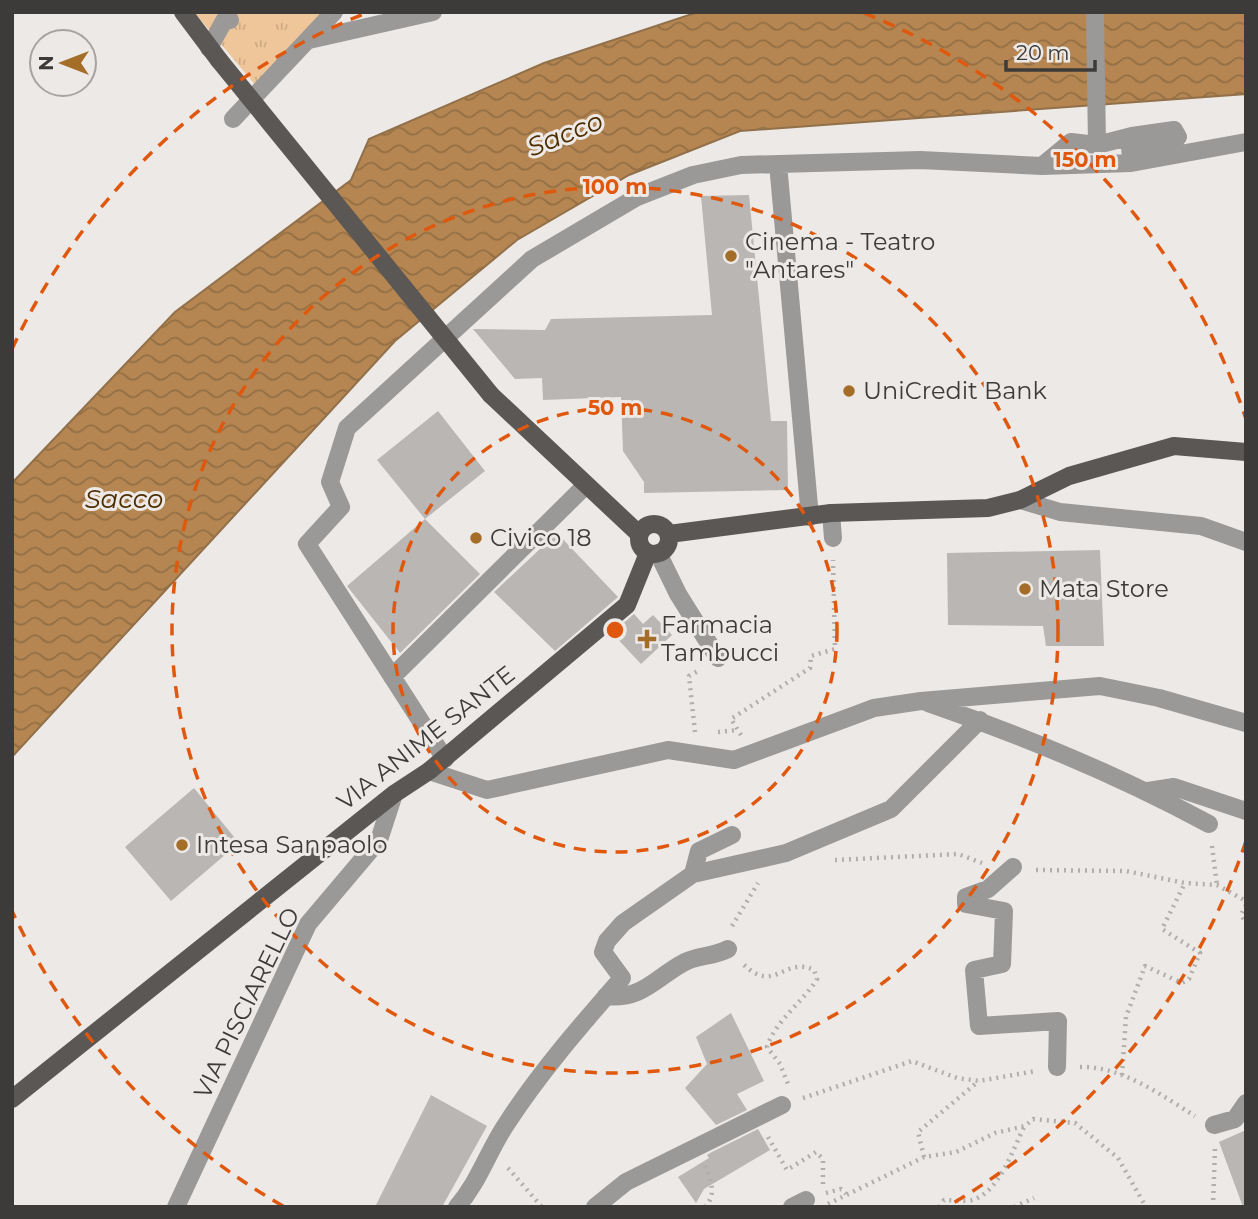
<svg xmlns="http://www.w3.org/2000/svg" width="1258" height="1219" font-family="Montserrat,sans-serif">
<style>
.park{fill:url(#park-tufts)}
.water{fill:url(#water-waves);stroke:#91704a;stroke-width:2}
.building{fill:#b9b6b3}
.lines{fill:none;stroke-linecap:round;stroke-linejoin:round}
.path{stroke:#b1aeab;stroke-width:4.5;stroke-dasharray:2 5;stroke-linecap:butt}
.minor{stroke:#9a9998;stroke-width:18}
.major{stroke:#5a5755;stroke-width:18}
.major-bridge{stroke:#5a5755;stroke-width:18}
.ring{fill:none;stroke:#df580e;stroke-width:3.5;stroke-dasharray:12 9}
.poi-dot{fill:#a46d28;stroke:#ede9e6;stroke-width:2.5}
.labels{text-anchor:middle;stroke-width:6;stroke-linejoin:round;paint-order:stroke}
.poi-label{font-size:24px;fill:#3c3b39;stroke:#ede9e6;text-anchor:start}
.street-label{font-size:24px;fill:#3c3b39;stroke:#ede9e6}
.water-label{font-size:26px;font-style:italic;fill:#4d2d00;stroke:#ede9e6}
.centre{fill:#df580e;stroke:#ede9e6;stroke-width:3.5}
.ring-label{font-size:21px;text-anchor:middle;font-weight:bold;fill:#df580e;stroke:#ede9e6;stroke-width:6;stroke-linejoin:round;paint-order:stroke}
</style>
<defs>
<pattern id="park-tufts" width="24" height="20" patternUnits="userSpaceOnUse" patternTransform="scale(1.75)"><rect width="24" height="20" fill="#efc69a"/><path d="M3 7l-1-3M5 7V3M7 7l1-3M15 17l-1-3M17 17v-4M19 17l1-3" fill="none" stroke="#ceab85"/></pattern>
<pattern id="water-waves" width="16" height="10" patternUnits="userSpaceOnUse" patternTransform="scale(1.75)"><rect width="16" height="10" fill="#b58651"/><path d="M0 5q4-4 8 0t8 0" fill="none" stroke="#946f44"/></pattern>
</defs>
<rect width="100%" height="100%" fill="#ede9e6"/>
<!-- park -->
<path class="park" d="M194 12H323L257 87Z"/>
<!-- water -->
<path class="water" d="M698 12H1246V94L740 131 629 175 517 240 395 341 12 757V483L175 312 351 180 369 139 544 63Z"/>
<!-- building -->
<path class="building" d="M749 195 771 421H787L788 490 644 493V482L623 451 621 397 543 400 542 378 515 379 473 329 545 330 551 319 712 315 701 196Z
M438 411 485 471 425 519 377 460Z
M425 519 480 574 400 653 347 586Z
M557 533 618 597 555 651 494 592Z
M1100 550 1104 646H1046L1043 626 948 625 947 553Z
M634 614 643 624 653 615 672 635 641 664 612 633Z
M194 788 239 843 171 901 125 847Z
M731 1013 764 1081 737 1094 747 1110 716 1125 685 1088 707 1064 696 1037Z
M431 1095 487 1126 442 1207H375Z
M758 1129 770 1150 704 1189 696 1203 678 1177 709 1158 707 1155 712 1152Z
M1246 1130V1206L1243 1207 1219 1142Z"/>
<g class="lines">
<!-- path -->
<path class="path" d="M695 732 689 676 700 670
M718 732 738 730
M741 735 731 719 810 668 811 656 835 649 833 560
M1212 846 1217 885
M835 860 958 854 982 863
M1036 870 1126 871 1185 883 1217 885 1246 901
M1246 905 1241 915 1246 923
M732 926 758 883
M744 965C775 994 784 956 814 970L817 979C803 1002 775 1021 767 1047L780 1064 788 1084
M1080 1067C1122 1066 1161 1095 1195 1116
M1122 1075 1126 1017 1145 966 1182 983 1189 979 1200 953 1162 929 1185 883
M803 1098 912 1061 957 1078 979 1081 1036 1071
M768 1137 787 1170 816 1152 823 1159V1185
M924 1157 918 1132 979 1081
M508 1168 542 1207
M826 1193 841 1189 846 1194
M828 1204 924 1157 956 1152 995 1133 1025 1126 1033 1119 1075 1123 1118 1158 1146 1207
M705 1207C717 1194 711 1180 705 1166
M939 1207 944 1200C953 1200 964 1202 972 1200 999 1193 1013 1149 1024 1127
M1014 1207 1034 1198
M1213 1207 1215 1148"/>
<!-- minor -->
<path class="minor" d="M309 40 433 12
M209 48 224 21 230 20
M233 119 334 12
M1097 145 1132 136 1174 130 1178 137 1172 142 1130 144 1131 163
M778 164 810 517
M1042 166 1071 142 1097 145 1095 12
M1020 500 1060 512 1201 526 1246 542
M831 513 833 538
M658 553 678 594 718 658
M392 677 585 486
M928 703C1024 736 1120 776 1209 824
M445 759 307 544 341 507 330 482 347 428 532 259 637 197 693 175 741 165 920 160 1042 166 1131 163 1246 142
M429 771 487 790 668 750 734 760 874 708 921 701 1100 686 1159 698 1246 723
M1148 791 1174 787 1246 811
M1013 867 988 889 966 897V904L1004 911 1002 964 974 970 979 1026 1058 1021 1057 1067
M693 874 699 851 732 835
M606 996C643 1000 656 977 685 962 698 955 713 957 728 949
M1214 1125 1235 1119 1246 1103
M176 1207 308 924 379 840 394 794
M457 1207C480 1180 488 1151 507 1123 540 1072 582 1024 622 978L603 952 607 941 623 923 693 874 786 853 891 809 980 720
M595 1207 626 1182 782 1105
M792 1207 806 1200"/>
<!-- major -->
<path class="major" d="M183 12 219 60
M491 395 639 534
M639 539a15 15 0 1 1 30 0a15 15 0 1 1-30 0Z
M669 534 831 513 988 508 1020 500 1069 476 1174 446 1246 452
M12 1099 394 794 429 771 627 605 648 553"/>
<!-- major-bridge -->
<path class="major-bridge" d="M219 60 491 395"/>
</g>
<!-- distance rings -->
<g class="ring">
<circle cx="615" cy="630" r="222"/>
<circle cx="615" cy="630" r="443"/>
<path d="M1246 841A665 665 0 0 1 948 1206M283 1206A665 665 0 0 1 12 911M12 349A665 665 0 0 1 366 13M864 13A665 665 0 0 1 1246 419"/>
</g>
<!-- markers -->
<g class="poi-dot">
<circle cx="731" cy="256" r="7"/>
<circle cx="849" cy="391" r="7"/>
<circle cx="476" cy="538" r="7"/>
<circle cx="1025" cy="589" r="7"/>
<path d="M643.5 628.5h7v7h7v7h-7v7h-7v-7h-7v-7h7z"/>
<circle cx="182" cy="845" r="7"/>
</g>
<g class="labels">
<!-- poi labels -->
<g class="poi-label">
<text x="745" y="250">Cinema - Teatro<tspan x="745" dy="28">"Antares"</tspan></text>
<text x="863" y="399">UniCredit Bank</text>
<text x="490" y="546">Civico 18</text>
<text x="1039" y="597">Mata Store</text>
<text x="661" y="633">Farmacia<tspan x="661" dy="28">Tambucci</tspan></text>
<text x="196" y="853">Intesa Sanpaolo</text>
</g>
<!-- street labels -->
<g class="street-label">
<text transform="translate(426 738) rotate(-38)" y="8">VIA ANIME SANTE</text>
<text transform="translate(247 1003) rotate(-64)" y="8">VIA PISCIARELLO</text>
</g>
<!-- water labels -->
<g class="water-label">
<text transform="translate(565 134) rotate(-22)" y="9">Sacco</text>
<text x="124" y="508">Sacco</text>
</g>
</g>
<circle cx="615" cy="630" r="10" class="centre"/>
<g class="ring-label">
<text x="1085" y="167">150 m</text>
<text x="615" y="194">100 m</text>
<text x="615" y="415">50 m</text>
</g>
<!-- border -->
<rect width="1258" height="1219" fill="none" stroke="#3c3b39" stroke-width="28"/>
<!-- north arrow -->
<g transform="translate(63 63) rotate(270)"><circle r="33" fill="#ede9e6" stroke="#a6a3a1" stroke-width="2"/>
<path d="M0-5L12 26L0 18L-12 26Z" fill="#a46d28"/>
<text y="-10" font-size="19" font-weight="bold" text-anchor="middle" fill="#3c3b39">N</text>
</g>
<!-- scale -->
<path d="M1006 60v10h89v-10" fill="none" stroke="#3c3b39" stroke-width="3.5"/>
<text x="1016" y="60" font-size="21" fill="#3c3b39" stroke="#ede9e6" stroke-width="5" paint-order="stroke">20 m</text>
</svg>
